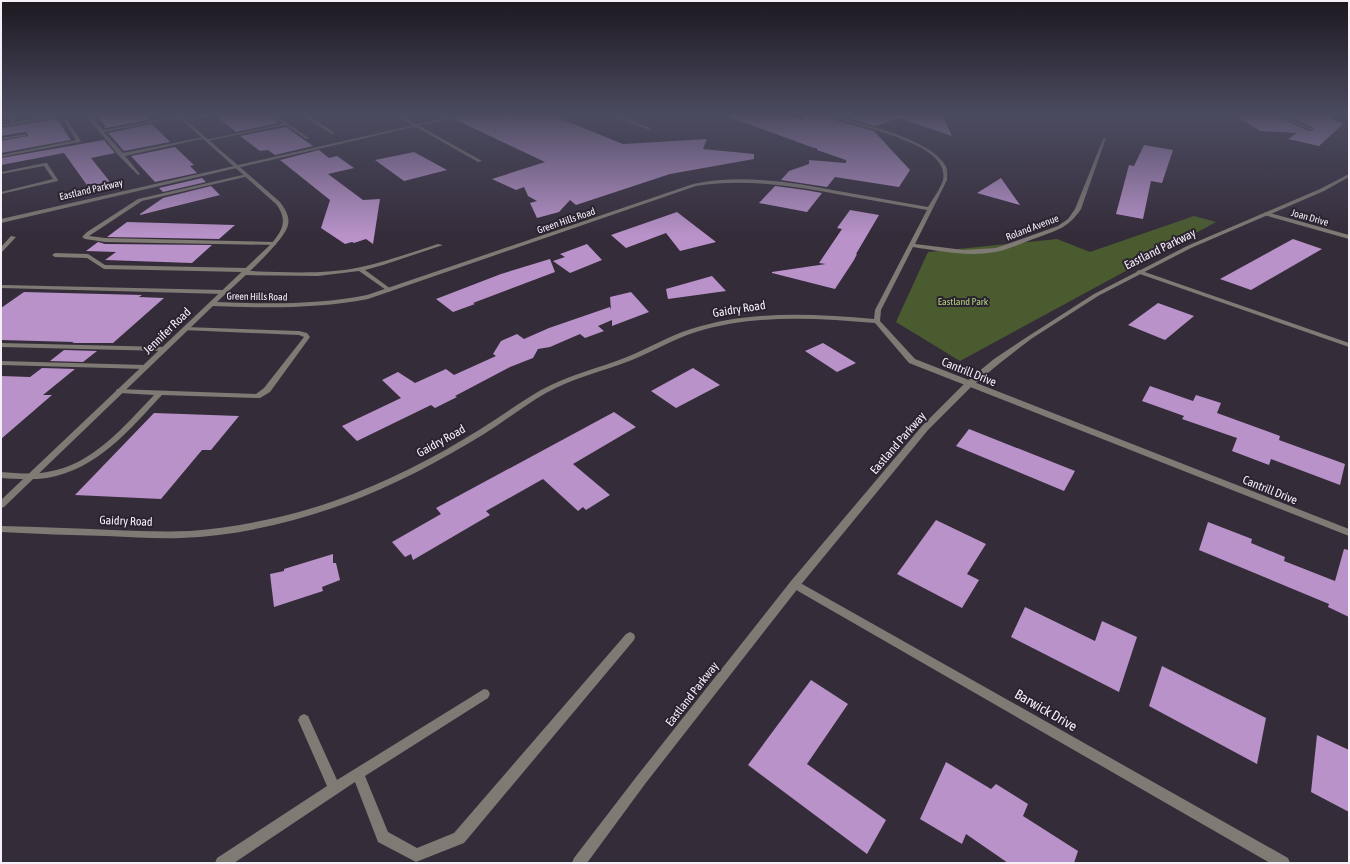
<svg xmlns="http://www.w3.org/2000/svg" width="1350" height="864" font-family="'Asap Condensed',sans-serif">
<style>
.green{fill:#4a5c2f}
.building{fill:#b892c9}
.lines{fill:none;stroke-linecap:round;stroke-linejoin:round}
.service{fill:#7f7a73;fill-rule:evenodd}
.minor{fill:#7f7a73;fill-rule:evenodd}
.tertiary{fill:#7f7a73;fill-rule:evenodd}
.labels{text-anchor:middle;stroke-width:4;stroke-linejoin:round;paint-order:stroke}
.far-street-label{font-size:10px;fill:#f5eff8;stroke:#2b2330}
.far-park-label{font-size:10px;fill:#b0d47e;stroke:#2b2330}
.street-label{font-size:12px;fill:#f5eff8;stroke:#2b2330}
.near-street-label{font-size:14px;fill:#f5eff8;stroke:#2b2330}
</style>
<rect width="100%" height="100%" fill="#352c3a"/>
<!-- green -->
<path class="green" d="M1194 216 1216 222 960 361 896 322 928 252 1057 239 1090 252Z"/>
<!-- building -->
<path class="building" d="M95 114H141L148 120 105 128 104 127H106Z
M221 114H268L279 123 236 132 216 116Z
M470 114H549L623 144 707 139 703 149 754 154V159L670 174 576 205 570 200 559 212 537 218 530 203 537 201 528 196 524 187 516 190 492 179 545 162 454 119Z
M727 114H785L803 120 804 114H822L835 120 874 131 910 170 899 187 835 177 827 187 781 180 789 171 809 164V160L846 163V160L817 150V148H814L726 116Z
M835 114H942L952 136 899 118 875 126Z
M1232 114H1271L1309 131 1313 130 1314 128 1282 114H1324L1343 124 1319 146 1288 139 1297 133 1260 131Z
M57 119 71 140 1 153V141L28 136 27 133 25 132 1 136V128Z
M152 124 170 142 124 151 108 133Z
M286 127 313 146 275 155 268 150 260 151 240 136Z
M104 140 115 153 91 158 111 183 89 188 64 153 1 165V158Z
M1144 145 1173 150 1162 183 1151 181 1143 219 1116 214 1129 165 1134 166Z
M175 147 194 165 190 166 197 173 155 182 131 156Z
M319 150 329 158 337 156 354 168 328 174 363 200 380 199 373 244 366 239 354 243 352 242 345 244 321 228 330 200 280 160Z
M414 152 447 170 404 181 375 160Z
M202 178 206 182 163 192 159 188Z
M1001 178 1020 205 977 193Z
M211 186 220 195 140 215V214L163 198Z
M775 186 805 190 822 193 807 212 759 203Z
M850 210 879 215 856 254H857L854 260 835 289 772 273V272L826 264 819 263 842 229 837 228Z
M677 212 716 242 680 251 666 233 626 248 611 235Z
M127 222 235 225 219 239 107 237Z
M1293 239 1322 249 1251 290 1220 279Z
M98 242 105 244 212 245 192 263 105 260 116 252 86 251Z
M587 244 602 260 570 273 553 261 565 257 560 254Z
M550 259 555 272 473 303 475 304 453 312 436 299 501 274Z
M712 276 726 291 668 299 666 289Z
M24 292 142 295 139 297 164 298 113 343H72L74 342 1 340V308Z
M631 292 649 312 612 326V320L598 326 604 331 585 338 580 334 550 347 538 349 533 358 510 367 455 396 457 397 435 408 431 405 357 441 342 426 401 398 382 380 398 372 415 383 446 369 454 375 496 356 493 354 501 341 517 334 524 339 549 328 610 307 611 310 610 297Z
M1158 303 1194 316 1165 340 1128 325Z
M823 343 856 363 837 372 805 351Z
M64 350 97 351 83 362 50 361Z
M42 368 75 369 43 395H52L1 439V376L30 377Z
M693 368 720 385 676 408 651 391Z
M1150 386 1193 401 1196 395 1221 403 1217 413 1280 436 1279 440 1345 464 1340 485 1271 459 1269 465 1232 451 1237 438 1182 419 1184 416 1142 401Z
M614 412 636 427 573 464 610 495 586 510 583 507 578 511 543 479 486 511 490 515 413 560 411 554 405 557 392 542 441 514 436 508Z
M154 413 239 416 211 450H202L161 499 75 495Z
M969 429 1075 471 1064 491 956 446Z
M936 520 986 544 967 574 979 580 962 608 897 574Z
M1208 522 1252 539 1251 543 1285 557 1284 561 1335 581 1344 549 1349 550V617L1328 607 1329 604 1199 550Z
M333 554V563H336L340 580 322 587 323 591 274 607 270 574 284 571V569Z
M1025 607 1095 641 1102 621 1137 637 1119 692 1011 637Z
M1162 666 1266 718 1257 764 1149 706Z
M811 680 848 704 807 764 886 820 867 854 748 765Z
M1317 735 1349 750V812L1311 792Z
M946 762 991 789 996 784 1028 804 1023 816 1078 851 1074 863H1008L966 834 962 844 920 819Z"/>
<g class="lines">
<!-- service -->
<path class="service" d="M61 114H63L81 141 80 142 1 157V155L76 140 61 116 1 127V125L11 123 9 119 1 118V116L12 117 14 122Z
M85 114H89L103 130 180 116 182 117 104 132 123 153 204 137 206 138 125 156 140 174 138 175 119 156Z
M211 114H220L184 121 182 120Z
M269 114H274L309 138 306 139 286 125 207 141 205 140 283 124Z
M303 114H311L307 115 335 133 332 134 303 116Z
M25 134H26V136L1 140V138Z
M45 163H47L58 180V181L1 194V192L53 179 44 166 1 174V172Z
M247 174 249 175V176L142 201 89 236 105 238 274 242 276 243V245L105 242 85 239 82 237 87 232 138 199Z
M11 236 16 237 3 251 1 252V247Z
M438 244 443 245 383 265 365 270 391 289 392 290 389 292 359 271 318 276 244 275 241 273 242 272 104 269 87 258 55 257 52 255 55 253 88 254 105 265 246 268 249 270 248 271C286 272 324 275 361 267 388 261 413 252 438 244Z
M3 285 223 290 226 292 223 294 1 288V286Z
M185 327 299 331 307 333 310 337 270 392 260 398 162 395C129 430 98 469 47 478 32 480 16 479 1 478V472C16 473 32 475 47 472 93 465 124 426 154 395L120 393H117L116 391 117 389 256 394 264 388 304 337 299 335 183 330 182 329Z
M1 343 164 347 167 349 164 351 1 347Z
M1 361 145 365 149 367 145 369 1 365Z
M630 632 634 634 635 637 634 640 464 843 416 862 378 842 355 782 234 863H215L217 858 327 786 298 720 300 716 304 714 308 716 337 780 484 689 488 690 490 694 488 698 365 776 388 832 417 848 454 833 626 634Z"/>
<!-- minor -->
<path class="minor" d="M175 114H179L280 202C285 209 290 216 288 225 284 243 232 287 217 302 267 304 317 305 367 295L693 184C742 174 791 182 838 191 868 196 898 202 928 207 932 200 941 188 943 180 952 140 846 126 823 114H829C858 123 930 138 945 165 948 169 947 175 947 180L915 244 964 250 996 248 1058 226 1068 219 1075 209 1103 139 1106 138 1081 209C1069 227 1058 230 1039 237 1024 242 1011 249 995 252 968 257 940 251 913 247L881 310 880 321 915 359 1349 529V536L909 363 875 323C815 318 755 314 696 332 674 339 654 351 632 360 604 371 573 378 546 393 525 405 505 421 484 434 440 461 393 486 344 504 292 523 236 536 181 538 157 539 132 537 107 536 72 535 36 534 1 532V526C38 527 75 528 112 530 138 531 164 532 190 531 239 527 288 517 334 501 385 483 434 458 479 430 500 417 520 402 541 390 569 375 599 368 627 357 649 348 669 336 691 329 751 310 812 314 874 319L875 310 927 210C899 205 870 200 842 195 793 186 745 178 696 186L368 299C316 309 265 308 213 306L4 507 1 508V500L271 244C283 230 288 220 276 204Z
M393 114H398L482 161 478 162Z
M608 114H614L652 129 649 130Z
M1272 114H1278L1313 129 1310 130Z
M1266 212 1349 235V239L1264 215 1263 214Z
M1139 270 1349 343V347L1137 273 1136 272Z
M795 580 1288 858 1290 863H1270L791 587 790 584 791 581Z"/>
<!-- tertiary -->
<path class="tertiary" d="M462 114H469L1 223V219Z
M1349 174V177L1324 191 1191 248 1098 296 1031 339 1000 363 972 386 928 430 799 587 645 784 587 863H572L574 858 637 776 791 581 922 426 966 382 994 359 1027 337 1094 294 1187 246 1320 189Z"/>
</g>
<!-- sky -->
<linearGradient id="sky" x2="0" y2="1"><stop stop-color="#1d1820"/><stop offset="0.49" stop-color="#4b4b60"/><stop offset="1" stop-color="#4b4b60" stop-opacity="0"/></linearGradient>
<rect width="1350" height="235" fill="url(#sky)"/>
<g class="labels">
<!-- far-street labels -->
<g class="far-street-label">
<text transform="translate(91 189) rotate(-13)" y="4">Eastland Parkway</text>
<text transform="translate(1310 217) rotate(16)" y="4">Joan Drive</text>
<text transform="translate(566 220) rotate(-19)" y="4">Green Hills Road</text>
<text transform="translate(1032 227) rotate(-21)" y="4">Roland Avenue</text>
<text transform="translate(257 296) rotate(1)" y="4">Green Hills Road</text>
</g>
<!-- far-park labels -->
<g class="far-park-label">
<text x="963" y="305">Eastland Park</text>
</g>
<!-- street labels -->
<g class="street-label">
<text transform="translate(1160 249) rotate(-26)" y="4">Eastland Parkway</text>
<text transform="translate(739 309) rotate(-9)" y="4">Gaidry Road</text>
<text transform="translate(167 331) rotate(-44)" y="4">Jennifer Road</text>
<text transform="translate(969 372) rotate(22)" y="4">Cantrill Drive</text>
<text transform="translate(441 441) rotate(-29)" y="4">Gaidry Road</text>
<text transform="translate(898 443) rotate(-49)" y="4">Eastland Parkway</text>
<text transform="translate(1270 490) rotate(22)" y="4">Cantrill Drive</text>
<text transform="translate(126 521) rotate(2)" y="4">Gaidry Road</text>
<text transform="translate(692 694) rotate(-52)" y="4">Eastland Parkway</text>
</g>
<!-- near-street labels -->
<g class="near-street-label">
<text transform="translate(1046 710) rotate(30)" y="5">Barwick Drive</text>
</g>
</g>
<!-- border -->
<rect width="1350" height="864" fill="none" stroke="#f5eff8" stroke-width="4"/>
</svg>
